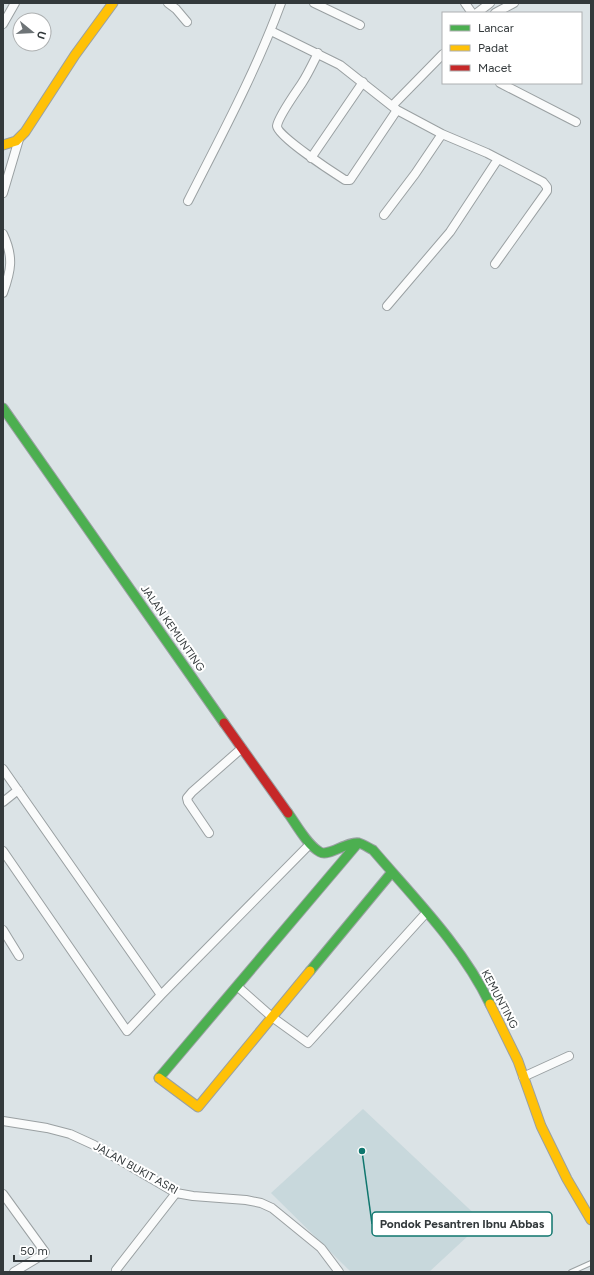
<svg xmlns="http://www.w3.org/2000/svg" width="594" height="1275" font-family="Figtree,sans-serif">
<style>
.built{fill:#c8d8dc}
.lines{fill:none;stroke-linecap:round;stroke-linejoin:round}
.lane-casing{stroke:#9aa0a2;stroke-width:6}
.street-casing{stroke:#9aa0a2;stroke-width:10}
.fast-casing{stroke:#9aa0a2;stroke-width:11}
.slow-casing{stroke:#9aa0a2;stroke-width:11}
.jam-casing{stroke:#9aa0a2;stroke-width:11}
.lane{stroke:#fafbfb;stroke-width:4}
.street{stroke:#fafbfb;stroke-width:8}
.fast{stroke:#4caf50;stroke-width:9}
.slow{stroke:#ffc107;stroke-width:9}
.jam{stroke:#c62828;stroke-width:9}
.labels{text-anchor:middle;stroke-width:4;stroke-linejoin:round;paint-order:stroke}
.street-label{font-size:11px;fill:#33393b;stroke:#fff}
.leader{fill:none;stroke:#0f766e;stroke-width:1.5}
.callout-dot{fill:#0f766e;stroke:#fff;stroke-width:1.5}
.callout{fill:#fff;stroke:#0f766e;stroke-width:1.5}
.callout-label{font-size:12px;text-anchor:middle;font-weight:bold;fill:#33393b}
</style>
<rect width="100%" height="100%" fill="#dbe3e6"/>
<!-- built -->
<path class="built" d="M363 1109 483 1222 429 1272H351L271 1193Z"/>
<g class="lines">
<!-- lane casing -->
<g class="lane-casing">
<path id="lane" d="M571 1272 591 1263"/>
</g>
<!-- street casing -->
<g class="street-casing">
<path id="street" d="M168 3 176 9 187 22
M314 3 360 25
M465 3 472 13
M477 13 490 3
M495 13 514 3
M3 24 15 3
M271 31 340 65 397 110 442 134 487 153 543 182 547 187V191L495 264
M318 53C313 63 308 74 302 83 296 92 278 117 277 126 277 136 334 173 345 180H350L397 110
M500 83 576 122
M392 106 443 54
M311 158 363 82
M3 193 19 139
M188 201C221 136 256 71 281 3
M384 215 415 174 442 134
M3 234C14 257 11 271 3 293
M387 306 450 232 498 159
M3 769 161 995 127 1031 3 851
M3 802 18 790
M209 833 188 802 187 798 192 792 242 748
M3 930 19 956
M237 986 272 1017 308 1043 426 913
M161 995 310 844
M523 1077 569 1056
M3 1121 47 1128 70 1134 94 1145 176 1193 193 1196 246 1200 261 1203 272 1208 321 1248 339 1272
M3 1194 45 1252 44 1254 14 1272
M116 1270 176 1193"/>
</g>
<!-- fast casing -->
<g class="fast-casing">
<path id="fast" d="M3 408 224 723
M288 813C296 824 307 845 320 852 329 857 347 841 359 843 363 844 369 848 373 850 415 899 462 946 490 1004
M310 971 392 872
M159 1078 358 843"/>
</g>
<!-- slow casing -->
<g class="slow-casing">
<path id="slow" d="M3 145 16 141 25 132 75 55 113 3
M490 1004 518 1061 541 1126 567 1179 591 1220
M159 1078 198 1107 310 971"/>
</g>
<!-- jam casing -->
<g class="jam-casing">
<path id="jam" d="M224 723 288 813"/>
</g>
<!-- lane -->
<use href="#lane" class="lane"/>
<!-- street -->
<use href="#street" class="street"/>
<!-- fast -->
<use href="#fast" class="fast"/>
<!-- slow -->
<use href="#slow" class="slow"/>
<!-- jam -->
<use href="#jam" class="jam"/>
</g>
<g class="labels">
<!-- street labels -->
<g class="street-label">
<text transform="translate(173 628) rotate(55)" y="4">JALAN KEMUNTING</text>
<text transform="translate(500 999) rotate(62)" y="4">KEMUNTING</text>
<text transform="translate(136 1168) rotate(29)" y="4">JALAN BUKIT ASRI</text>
</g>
</g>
<!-- callouts -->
<path class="leader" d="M362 1151L372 1224"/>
<circle class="callout-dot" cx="362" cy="1151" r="4"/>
<rect class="callout" x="372" y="1212" width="180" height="24" rx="4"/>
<g class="callout-label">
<text x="462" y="1228">Pondok Pesantren Ibnu Abbas</text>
</g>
<!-- border -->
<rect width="594" height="1275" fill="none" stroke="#33393b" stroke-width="8"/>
<!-- legend -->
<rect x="442" y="12" width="140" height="72" fill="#ffffff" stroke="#adb0b1"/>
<rect x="450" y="25" width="20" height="6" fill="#4caf50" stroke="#adb0b1"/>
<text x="478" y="32" font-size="12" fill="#33393b">Lancar</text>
<rect x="450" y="45" width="20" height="6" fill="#ffc107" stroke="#adb0b1"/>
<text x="478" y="52" font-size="12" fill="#33393b">Padat</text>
<rect x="450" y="65" width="20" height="6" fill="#c62828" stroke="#adb0b1"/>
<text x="478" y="72" font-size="12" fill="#33393b">Macet</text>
<!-- north arrow -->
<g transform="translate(32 32) rotate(108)"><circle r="19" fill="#ffffff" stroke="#adb0b1"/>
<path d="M0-3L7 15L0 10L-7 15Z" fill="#6e7477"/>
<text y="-6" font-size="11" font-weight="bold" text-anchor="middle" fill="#33393b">U</text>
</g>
<!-- scale -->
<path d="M14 1255v6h77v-6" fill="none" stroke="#33393b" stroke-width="2"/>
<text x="20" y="1255" font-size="12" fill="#33393b" stroke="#ffffff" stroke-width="3" paint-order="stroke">50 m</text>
</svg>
